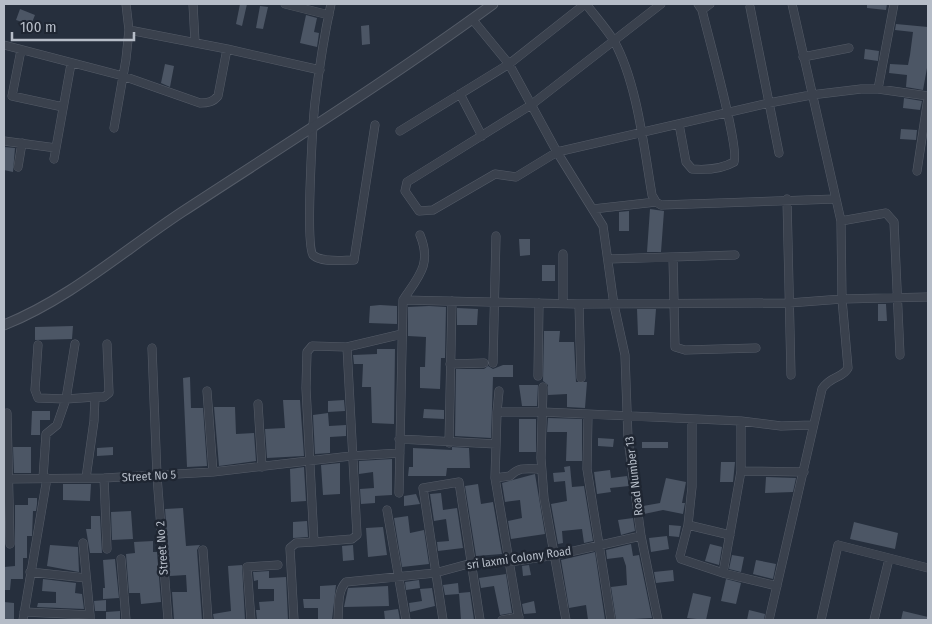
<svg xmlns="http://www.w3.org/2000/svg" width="932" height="624" font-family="'Fira Sans Condensed',sans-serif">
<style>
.building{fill:#4c5665}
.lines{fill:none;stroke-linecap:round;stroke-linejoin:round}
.minor-casing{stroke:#555c68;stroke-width:9}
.tertiary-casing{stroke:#555c68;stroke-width:11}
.minor{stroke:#3a414d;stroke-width:8}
.tertiary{stroke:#3a414d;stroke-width:9}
.labels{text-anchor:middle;stroke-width:5;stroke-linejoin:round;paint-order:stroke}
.street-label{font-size:12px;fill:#b6bdc8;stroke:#1f2632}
</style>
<rect width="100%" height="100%" fill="#262f3d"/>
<!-- building -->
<path class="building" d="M240 4H247L242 26 236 24Z
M867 4H887L886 10 867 8Z
M260 6 268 7 263 29 256 28Z
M20 9 35 15 31 25 16 20Z
M306 15 317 18 314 32 319 33 317 47 300 43Z
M896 24 928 27 927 68 923 90 906 87 907 75 889 73 890 64 908 65 910 55 913 32 895 30Z
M369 25 370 44 362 45 361 26Z
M865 49 879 51 878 61 864 59Z
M165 64 174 66 170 87 161 83Z
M904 98 922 101 920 110 903 108Z
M901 129 917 130 916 140 900 139Z
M4 147 15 148 13 172 4 170Z
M650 209 664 211 661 252H647Z
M629 211V231H619V212Z
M519 239H530V255L520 256Z
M542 265H555V281H542Z
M878 304H886L887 321H878Z
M380 305 397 306V324L369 323 370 306Z
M429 306 446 307 445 358H441L440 389 420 388V367H425L426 337 408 336V307Z
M457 308 478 309 477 325H457Z
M637 309H656L654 335H638Z
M73 326 72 339 35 340V327Z
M544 331H560L559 342H574L576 382H587L585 408 567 407V394L548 395V385L543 381Z
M377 349H395L394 424 372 423 371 387H362L363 364H354L353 355 377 354Z
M503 365H513V377H493L491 438 455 436 456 369H484L488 366 493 369Z
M190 377 191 408H203L207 466 187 467 183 378Z
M519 385H538L537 406H522Z
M283 400H300L304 456 267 458 265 429 285 428Z
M344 400 345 411 328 412V401Z
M214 407H235L236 434 254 433 256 461 219 466Z
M424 409 444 410V419L423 418Z
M32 411H50V420H40V435H31Z
M328 413 329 426 346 425V436L330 437V453L315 454 313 415Z
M548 418 582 419V461H566L567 432H547Z
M519 419H536V452H519Z
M598 438 614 439 613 447 598 446Z
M642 442H668V448H642Z
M13 447H31V473H14Z
M113 447V455L97 456V448Z
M452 447 469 448 470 468H447L446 476H408L409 467H413V448L452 450Z
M392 459V495L375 496V503L361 504 360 489 374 488 373 472 359 474V461Z
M721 462H735L733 482H720Z
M340 463V494L323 495 321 465Z
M570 466 572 487 584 486 593 541 584 543 582 529 562 531 563 543 558 544 551 504 567 501 565 481 554 482 553 473 565 472 564 467Z
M304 467 306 501 291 502 290 469Z
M610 470 611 478 627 476 629 486 610 488 611 492 597 494 594 472Z
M535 474 545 534 511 539 508 521 522 518 520 500 505 502 502 483Z
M766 477 796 478 793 492 765 493Z
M666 478 686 482 682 503H685L683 514 663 510 644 514 643 506 660 503Z
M63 484H91L90 501 63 500Z
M478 484 481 504 493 502 502 554 476 556 465 486Z
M441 493 443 510 457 508 463 548 438 551 437 542 449 541 446 519 434 521 430 494Z
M416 494 420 504 404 506V496Z
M28 498H37V504L36 511H33L32 536H27V558H23V579H11L10 590H4V567L15 566V505H28Z
M183 508 186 546 200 545 197 550 202 620H174L172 592H187L186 575 170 576 165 509Z
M131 511 133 539 112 540 111 512Z
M91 516H100L102 553H90L86 529H91Z
M408 516 410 533 424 530 429 564 402 567 394 518Z
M633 518 635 531 621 535 618 520Z
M307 521 308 537 293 538V522Z
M854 522 898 533 895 549 850 539Z
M669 525 681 526 679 537 669 536Z
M383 527 387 555 368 557 366 528Z
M667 536 669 549 651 552 649 538Z
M153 541V552H157L161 602 141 604 140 593H129L126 554 135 553 134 542Z
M631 544 633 556 639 555 652 618 616 620 611 587 627 585 626 566 623 557 607 559 606 550Z
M710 544 722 547 719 565 705 561Z
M50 545 78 547 79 572 47 566Z
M353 545 354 560 343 561 342 546Z
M595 552 605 620H588L586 605 569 608 561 560Z
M732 555 744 557 741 572 729 569Z
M115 559 119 598 103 599V588H105L103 560Z
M756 560 776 564 773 579 753 574Z
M242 565 245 620H214L213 614 231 611 228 566Z
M529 565 531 575 523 576 522 566Z
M673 570 674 581 656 583 654 572Z
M269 571V578L286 577 288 620H257L256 610H260L259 602 274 601V589H258V580L254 581 253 572Z
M506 574 512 613 500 615 494 586 481 588 479 578Z
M43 579 76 583 75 593 82 594 84 609 37 607 38 603H56V592L42 591Z
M726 579 741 583 736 604 721 601Z
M419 580 420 588 406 590 405 582Z
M458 583 459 594 445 595 443 585Z
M336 585 332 620H318V608H304L303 599H320V586Z
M388 586 389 606 344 607 348 588Z
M432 588 435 606 410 612 409 603 422 601 420 589Z
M470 592 474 620H461L459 593Z
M693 593 711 597 706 620 687 618Z
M106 600V611H95L94 601Z
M534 601 536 613 524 614 522 604Z
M4 602 14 603V619H4Z
M398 609 400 620H385L384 611Z
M749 610 765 614 764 620H747Z
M120 611V619L106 620V612Z
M903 611 928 617V620H901Z"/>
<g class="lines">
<!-- minor casing -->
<g class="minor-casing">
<path id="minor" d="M126 4 129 30 227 49 320 70
M193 4 195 42
M285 4 329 15
M331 4C324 36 319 69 315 102 313 120 305 248 313 255 321 263 343 260 354 260L375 125
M586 4C595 16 606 28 614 41 637 82 644 148 652 195L656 202 661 205 836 199
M661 4 531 105 407 182 405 191 419 211 433 210 495 174 516 177 557 152 769 103 811 95 861 89H878L928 96
M750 7 779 153
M702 10 710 4
M472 19 509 64 557 152 603 226 614 305 625 355 628 439 641 536 658 620
M4 45 123 76 200 103C208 103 213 102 218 96L227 49
M21 50 12 96 63 107
M803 57 849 48
M878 89 894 4
M460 94 482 136
M679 124 686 162 692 169C705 170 722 169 734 162 740 149 707 32 702 10L698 4
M114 128 126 59 129 30
M400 131 509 64 585 4
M4 141 56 148
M54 159 71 64
M18 167 22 143
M917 171 928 98
M787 199 791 375
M593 209 656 202
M841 221 886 213 894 222 900 355
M420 235C432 264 419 276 403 300L579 304
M563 254V303
M673 257 675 347 685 350 756 348
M608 259 735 255
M38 345 35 390 38 398 66 399 95 397 94 421 86 478
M152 348 157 476 168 620
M493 363 496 236
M450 364 484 363
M538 376 539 303
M581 378 579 304 789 303 842 299 928 297
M543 387 541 458 544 498 566 620
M95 397H104L109 393 107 344
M258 404 262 467
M497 412 499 391
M7 413 10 544
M588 415 587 469 611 620
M692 419V487L688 525 680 556 681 559 723 573 777 586
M399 439 496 444
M449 443 452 301
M741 471 804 472
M213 472 351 456 400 453
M43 478 46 434 57 425 66 399 75 344
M104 478 107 549
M495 478 510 476C520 466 527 469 541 469
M4 479 104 478 213 472 207 391
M399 493 403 300
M387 510 406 620
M688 525 730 535
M314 542 352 539 357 535 347 347
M83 543 90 615
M203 550 208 620
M121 559 126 620
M30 572 86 578
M723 573 741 471V421
M24 612 90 615V620
M23 620 47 478
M251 620 247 567 278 565
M294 620 290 548 296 543 314 542 306 388 307 352 312 346 347 347 402 334
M338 620C339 608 337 591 346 582L435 573 472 563 509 562 556 555 641 536
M443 620 423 488 459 482 480 620
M502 620 519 617
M519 620 495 478 497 412H543L741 421 781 426 812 425
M769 620 822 389C831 375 842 379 848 368L842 299 841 221 792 4
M821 620 838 545 928 568
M874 620 889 559"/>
</g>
<!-- tertiary casing -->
<g class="tertiary-casing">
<path id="tertiary" d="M4 325C69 299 123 251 182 212 286 144 393 77 493 4"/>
</g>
<!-- minor -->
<use href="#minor" class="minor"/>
<!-- tertiary -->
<use href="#tertiary" class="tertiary"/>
</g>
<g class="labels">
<!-- street labels -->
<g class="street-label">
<text transform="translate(149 476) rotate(-3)" y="4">Street No 5</text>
<text transform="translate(634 476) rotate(-97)" y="4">Road Number 13</text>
<text transform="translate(162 548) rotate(-94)" y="4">Street No 2</text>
<text transform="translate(519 558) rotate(-8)" y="4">sri laxmi Colony Road</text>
</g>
</g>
<!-- border -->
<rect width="932" height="624" fill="none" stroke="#b6bdc8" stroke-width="10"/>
<!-- scale -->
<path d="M12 32v8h122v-8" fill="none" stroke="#b6bdc8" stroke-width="2.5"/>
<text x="20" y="32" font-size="15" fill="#b6bdc8" stroke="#1f2632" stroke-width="4" paint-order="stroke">100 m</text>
</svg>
